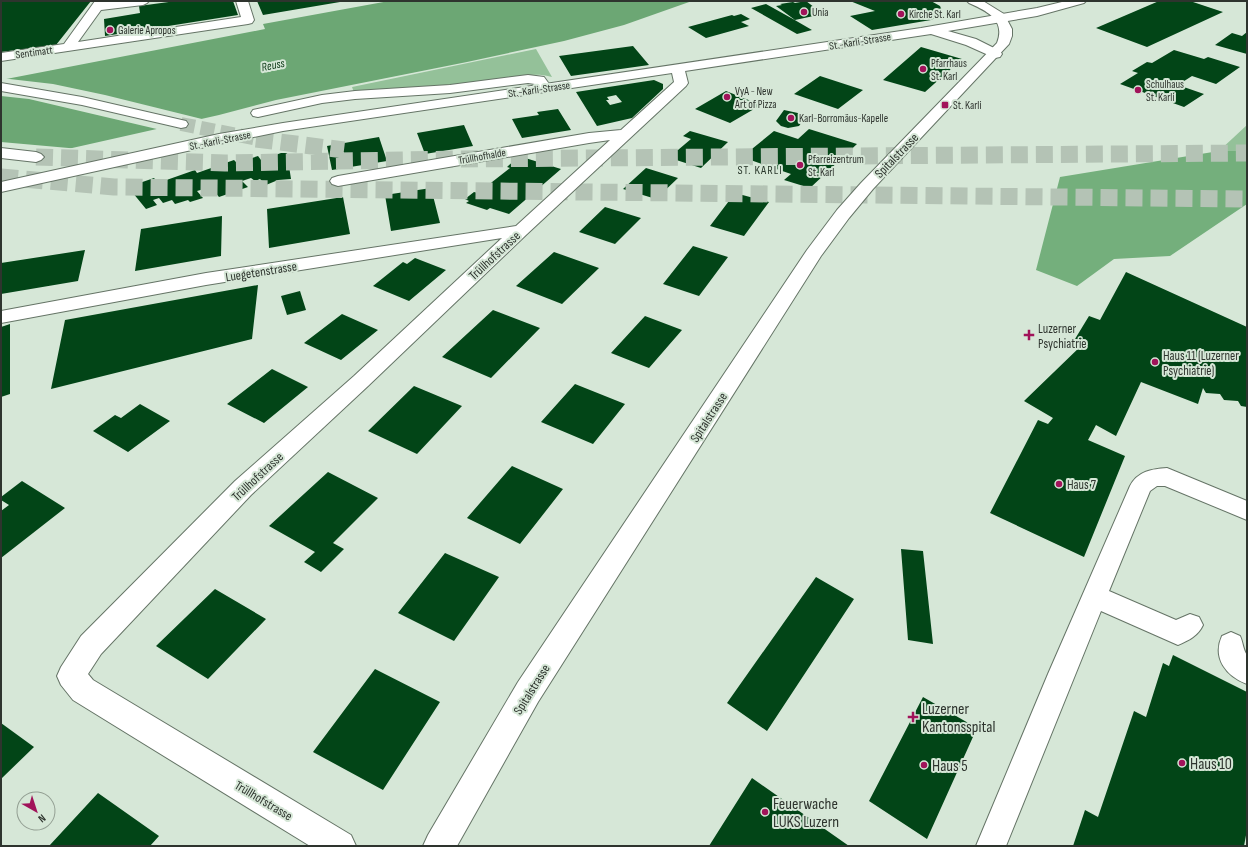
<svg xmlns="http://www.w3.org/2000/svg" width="1248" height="847" font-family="'Sofia Sans Condensed',sans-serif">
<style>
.green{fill:#94c199}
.forest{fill:#74af7c}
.water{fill:#6ca774}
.pier{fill:#d6e7d7}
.building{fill:#024517;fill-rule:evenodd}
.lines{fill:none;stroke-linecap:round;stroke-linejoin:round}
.motorway-tunnel-far1{stroke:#b4c3b5;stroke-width:14;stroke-dasharray:14 6;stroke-linecap:butt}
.motorway-tunnel{stroke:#b4c3b5;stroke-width:17;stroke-dasharray:17 8;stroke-linecap:butt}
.service-casing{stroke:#657466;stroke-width:2}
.minor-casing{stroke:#657466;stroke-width:2}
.secondary-casing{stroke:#657466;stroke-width:2}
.motorway-casing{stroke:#657466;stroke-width:2}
.service{fill:#fff;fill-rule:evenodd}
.minor{fill:#fff;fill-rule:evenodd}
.secondary{fill:#fff;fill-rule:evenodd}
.motorway{fill:#fff;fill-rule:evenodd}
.poi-dot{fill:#a1135a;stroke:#d6e7d7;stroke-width:1.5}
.labels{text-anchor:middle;stroke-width:4;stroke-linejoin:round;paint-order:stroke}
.far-poi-label{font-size:11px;fill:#2e342e;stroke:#d6e7d7;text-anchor:start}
.far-street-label{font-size:11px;fill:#2e342e;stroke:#d6e7d7}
.far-water-label{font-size:12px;font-style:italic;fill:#14401d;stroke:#d6e7d7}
.far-neighbourhood-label{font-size:12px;letter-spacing:1px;fill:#2b392d;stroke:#d6e7d7}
.street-label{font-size:13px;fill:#2e342e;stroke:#d6e7d7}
.poi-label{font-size:13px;fill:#2e342e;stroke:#d6e7d7;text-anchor:start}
.near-poi-label{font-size:16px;fill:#2e342e;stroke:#d6e7d7;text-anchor:start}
</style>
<rect width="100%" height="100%" fill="#d6e7d7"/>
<!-- green -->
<path class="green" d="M536 49 552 77C531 71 507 79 486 82 442 87 398 90 355 95L352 87Z
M1247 125V151H1219Z"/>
<!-- forest -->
<path class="forest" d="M1219 151H1247V204L1170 256 1114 259 1077 286 1036 270 1060 177Z"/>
<!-- water -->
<path class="water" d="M389 1H692L624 25 564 41 467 62 276 100 219 115 1 164V80L265 29 263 24Z"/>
<!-- pier -->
<path class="pier" d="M1 78 53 84 105 95 206 120 161 130 29 99 1 96Z
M1 142 80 149 1 166Z"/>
<!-- building -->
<path class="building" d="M2 1H91L56 45 1 52Z
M176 1H233L238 15 105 36 104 19 140 13 139 6Z
M257 1H340V2L263 15Z
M806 1 823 14 795 20 776 6 782 5 780 4 793 2 795 3Z
M850 1H931L940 6 942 11 939 16 931 20 872 30 850 16 875 11Z
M1159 1H1190L1223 12 1147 47 1096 28Z
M766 4 793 19 812 30 797 34 751 8Z
M741 14 750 19 741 22 749 26 706 38 688 27 732 15 734 16Z
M1247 32V54L1215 45 1232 33 1242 36Z
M633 46 649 65 571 76 559 56Z
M921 47 962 59 925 92 883 80Z
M1174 50 1204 59 1208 57 1240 67 1216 84 1192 76 1178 85 1204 94 1184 107 1120 84 1138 73 1132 71 1147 62 1152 63Z
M820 76 863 90 838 109 794 94Z
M654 80 663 84V89L632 118 597 126 576 92ZM616 95 622 102 610 105 606 100H609L607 97Z
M726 91 761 105 730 123 695 109Z
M558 109 571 130 522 138 512 119 539 115 537 112Z
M784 110 807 115 799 126 788 128 781 126 776 121Z
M464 125 473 146 425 154 417 133Z
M809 129 857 144 810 188 784 180 791 174 742 157 774 131 798 139Z
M690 131 728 142 701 168 664 156 672 149 678 150 691 139 683 136Z
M379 137 387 161 332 170 327 146Z
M281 153H287L291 179 278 180 266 185 260 179 255 181 251 178 242 181 248 187 219 197 214 191 207 194 204 189 197 191 203 198 190 202 188 200 175 204 172 200 163 203 159 198 153 200 157 205 146 209 128 187 154 178 158 183 195 170 197 173 234 160 237 163 258 156 261 160Z
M522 157 561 169 509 214 490 208 487 210 466 203 469 201 465 199 474 192 478 193 510 168 507 167 516 159 519 160Z
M646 168 678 178 656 199 623 189Z
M431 188 440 223 391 231 385 195Z
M735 193 769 202 744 236 710 226Z
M343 197 350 234 269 248 267 209Z
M605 207 641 218 615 244 579 232Z
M222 216 221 256 135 271 141 229Z
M693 246 728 257 699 296 663 284Z
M85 250 78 281 1 294V263Z
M554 252 599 268 562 304 516 286Z
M415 258 446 270 409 301 373 286 403 262 407 264Z
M1126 272 1247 327V407L1241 406 1238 401 1224 400 1220 394 1206 393 1203 388 1198 404 1141 382 1116 436 1096 425 1088 440 1125 456 1084 557 990 513 1038 420 1048 424 1053 418 1024 401 1084 343 1075 339 1089 316 1100 320Z
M258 285 252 339 51 389 65 320Z
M300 291 306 310 287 315 281 296Z
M493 310 540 328 491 378 442 357Z
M342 314 378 330 341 360 304 343Z
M645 316 682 330 649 368 611 353Z
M10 324V394L1 397V327Z
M272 369 308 387 264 423 227 404Z
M575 384 625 404 593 444 541 422Z
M414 386 462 406 417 454 368 431Z
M140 404 170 421 128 452 93 431 115 415 121 418Z
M512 466 563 489 520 544 467 518Z
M328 472 378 498 333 543 344 549 321 572 304 562 315 552 269 526Z
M22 481 65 508 1 558V511L9 505 1 500V497Z
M901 549 923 551 933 644 908 640Z
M445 553 499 577 454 641 398 613Z
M816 577 854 599 767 731 727 703Z
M215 589 266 619 208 679 156 646Z
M1173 655 1247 692V830L1244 846H1073L1085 810 1098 817 1134 711 1146 717 1163 663 1169 666Z
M375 669 440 702 383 790 313 752Z
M923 697 977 728 927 839 869 801Z
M1 723 34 747 1 779Z
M752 778 849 846H709Z
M98 793 159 836 150 846H49Z"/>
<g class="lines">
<!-- motorway-tunnel-far1 -->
<path class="motorway-tunnel-far1" d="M181 124 263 140"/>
<!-- motorway-tunnel -->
<path class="motorway-tunnel" d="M256 139 344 150
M36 157 225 163 459 159 1247 153
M1 177 114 187 1247 199"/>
<!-- service casing -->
<g class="service-casing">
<path id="service" d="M528 75 544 77 552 88 550 91C542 93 540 90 535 84L528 83 450 93 355 99 322 103 258 117 253 116 251 113 253 110 322 95 355 91 450 85Z
M1167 468 1247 501V520L1165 486H1157L1150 491 1109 591 1176 620 1190 614 1199 617 1203 625C1198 636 1189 640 1178 645L1101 611 1006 846H976L1048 674 1130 486C1138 471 1152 469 1167 468Z
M1231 632 1240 636C1243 642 1243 650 1247 655V684C1226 676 1212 658 1222 636Z"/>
</g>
<!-- minor casing -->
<g class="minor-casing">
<path id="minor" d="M95 1H149L147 3 143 5 101 10 78 42 241 17 236 1H248L254 20 252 23 248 24 1 61V53L64 44Z
M1066 1H1086L1084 3 1037 16 948 31 976 39 1000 51 1002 54 1000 57 995 58 966 45 931 34 685 71 688 83 686 86 527 234 368 386 251 495 101 654 88 674 93 680 351 835 356 846H310L73 700 61 685 57 676 61 667 81 636 235 481 354 376 502 238 206 285 1 323V311L206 273 516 226 610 140 589 143 338 186 332 184 330 181 332 178 338 176 589 133 621 130 674 82 672 73 283 131 219 144 1 192V182L219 134 283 123 921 28 1037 8Z"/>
</g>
<!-- secondary casing -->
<g class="secondary-casing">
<path id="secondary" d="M967 1H983L1004 14 1012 29V36L1009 44 873 189 849 218 821 256 538 702 457 846H423L428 835 518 682 807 250 837 210 861 183 997 43C1006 20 987 11 969 3Z"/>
</g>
<!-- motorway casing -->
<g class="motorway-casing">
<path id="motorway" d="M1 83 82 97 186 121 188 124 186 127 181 128 82 105 1 91Z
M1 148 36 152 41 154 44 157 41 160 36 162 1 158Z"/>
</g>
<!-- service -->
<use href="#service" class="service"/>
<!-- minor -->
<use href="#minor" class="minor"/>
<!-- secondary -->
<use href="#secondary" class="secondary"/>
<!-- motorway -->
<use href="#motorway" class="motorway"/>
</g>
<!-- markers -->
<g class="poi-dot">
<circle cx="804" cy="12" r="4"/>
<circle cx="901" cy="14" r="4"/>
<circle cx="110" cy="30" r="4"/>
<circle cx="923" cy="69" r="4"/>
<circle cx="1138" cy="90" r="4"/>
<circle cx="727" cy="97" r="4"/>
<rect x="941" y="101" width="8" height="8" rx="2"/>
<circle cx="791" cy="118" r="4"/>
<circle cx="800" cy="165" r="4"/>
<path d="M1027 329h4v4h4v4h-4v4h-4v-4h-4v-4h4z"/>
<circle cx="1155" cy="362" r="4"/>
<circle cx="1059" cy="484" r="4"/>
<path d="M911 711h4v4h4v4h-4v4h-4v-4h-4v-4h4z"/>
<circle cx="1182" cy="763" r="4"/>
<circle cx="924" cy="765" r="4"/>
<circle cx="765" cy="812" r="4"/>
</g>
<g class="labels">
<!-- far-poi labels -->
<g class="far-poi-label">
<text x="812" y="16">Unia</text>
<text x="909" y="18">Kirche St. Karl</text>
<text x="118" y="34">Galerie Apropos</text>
<text x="931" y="67">Pfarrhaus<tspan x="931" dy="13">St. Karl</tspan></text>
<text x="1146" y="88">Schulhaus<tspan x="1146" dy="13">St. Karli</tspan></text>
<text x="735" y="95">VyA - New<tspan x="735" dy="13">Art of Pizza</tspan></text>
<text x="953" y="109">St. Karli</text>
<text x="799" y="122">Karl-Borromäus-Kapelle</text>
<text x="808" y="163">Pfarreizentrum<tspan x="808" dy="13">St. Karl</tspan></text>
</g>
<!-- far-street labels -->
<g class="far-street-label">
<text transform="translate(860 41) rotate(-9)" y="4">St.-Karli-Strasse</text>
<text transform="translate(34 52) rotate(-8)" y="4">Sentimatt</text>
<text transform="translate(539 89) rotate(-8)" y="4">St.-Karli-Strasse</text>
<text transform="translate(220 140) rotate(-11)" y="4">St.-Karli-Strasse</text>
<text transform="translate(482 156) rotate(-10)" y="4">Trüllhofhalde</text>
</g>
<!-- far-water labels -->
<g class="far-water-label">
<text transform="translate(273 65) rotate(-11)" y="4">Reuss</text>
</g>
<!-- far-neighbourhood labels -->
<g class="far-neighbourhood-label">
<text x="760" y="174">ST. KARLI</text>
</g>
<!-- street labels -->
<g class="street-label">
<text transform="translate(896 155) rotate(-46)" y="5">Spitalstrasse</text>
<text transform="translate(494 255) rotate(-43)" y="5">Trüllhofstrasse</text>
<text transform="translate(261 271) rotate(-9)" y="5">Luegetenstrasse</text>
<text transform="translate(708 417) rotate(-57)" y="5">Spitalstrasse</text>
<text transform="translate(257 476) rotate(-43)" y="5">Trüllhofstrasse</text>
<text transform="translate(531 689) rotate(-58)" y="5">Spitalstrasse</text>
<text transform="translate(264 800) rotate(31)" y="5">Trüllhofstrasse</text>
</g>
<!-- poi labels -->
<g class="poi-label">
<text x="1038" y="333">Luzerner<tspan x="1038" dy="15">Psychiatrie</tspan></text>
<text x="1163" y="360">Haus 11 (Luzerner<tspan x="1163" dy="15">Psychiatrie)</tspan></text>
<text x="1067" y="489">Haus 7</text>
</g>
<!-- near-poi labels -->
<g class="near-poi-label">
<text x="922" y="714">Luzerner<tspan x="922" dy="18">Kantonsspital</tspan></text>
<text x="1190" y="769">Haus 10</text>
<text x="932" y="771">Haus 5</text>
<text x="773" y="809">Feuerwache<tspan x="773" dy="18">LUKS Luzern</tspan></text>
</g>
</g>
<!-- border -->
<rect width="1248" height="847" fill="none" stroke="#2e342e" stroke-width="4"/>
<!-- north arrow -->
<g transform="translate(36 811) rotate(141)"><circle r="19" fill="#d6e7d7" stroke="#939f93"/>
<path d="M0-3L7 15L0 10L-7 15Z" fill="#a1135a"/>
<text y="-6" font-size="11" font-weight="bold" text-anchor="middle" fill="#2e342e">N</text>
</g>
</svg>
